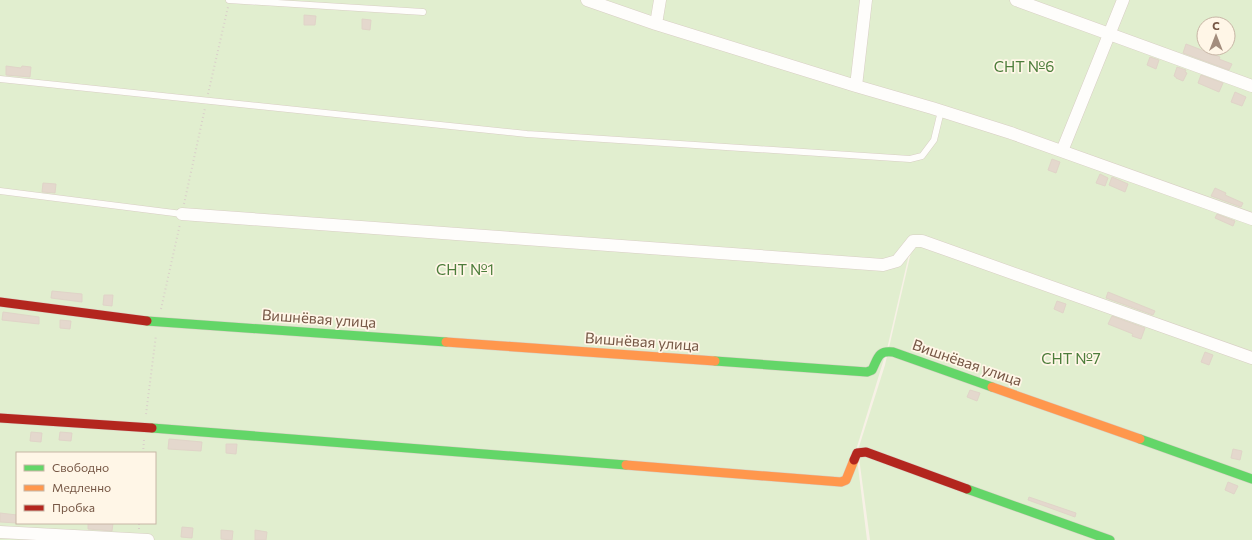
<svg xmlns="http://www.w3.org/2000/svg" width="1252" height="540" font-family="Commissioner,sans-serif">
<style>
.green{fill:#e1eecf;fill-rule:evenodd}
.building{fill:#e4d8cd;stroke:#e0d4c8}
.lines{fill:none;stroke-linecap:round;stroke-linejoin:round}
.lane-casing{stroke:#d8cec4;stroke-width:7}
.street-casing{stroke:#d8cec4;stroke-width:13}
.fast-casing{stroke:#d7cdc3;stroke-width:10}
.slow-casing{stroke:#d7cdc3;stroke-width:10}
.jam-casing{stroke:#d7cdc3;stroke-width:10}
.path{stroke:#dad0ca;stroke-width:2;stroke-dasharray:1 3;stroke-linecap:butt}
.lane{stroke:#fefdfb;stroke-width:6}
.street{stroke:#fefdfb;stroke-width:12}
.fast{stroke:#63d668;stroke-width:9}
.slow{stroke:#ff974d;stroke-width:9}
.jam{stroke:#b3261e;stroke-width:9}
.labels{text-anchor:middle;stroke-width:3.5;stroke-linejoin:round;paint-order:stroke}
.park-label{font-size:15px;fill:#4d7d3b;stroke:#fff6e7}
.street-label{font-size:15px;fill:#765745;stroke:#fff6e7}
</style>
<rect width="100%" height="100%" fill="#f7f1e6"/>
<!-- green -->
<path class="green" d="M0 0H1252V540H870L858 450 885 365 912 248 913 237 887 349 856 450 867 540H0ZM1204 24H1228V48H1204ZM17 453H155V523H17Z"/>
<!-- building -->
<path class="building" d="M304 15 316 16 315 25H304Z
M362 19 371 20 370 30 362 29Z
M1186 44 1220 57 1219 59 1232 64 1229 70 1183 53Z
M1150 57 1159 60 1156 69 1147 65Z
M6 66 21 68 22 66 31 67 30 77 6 75Z
M1177 67 1186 70 1185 72 1187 73 1183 81 1176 78V77L1174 76Z
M1201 75 1223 83 1219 92 1198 83Z
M1235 92 1246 97 1242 106 1231 102Z
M1052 159 1060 162 1056 173 1048 170Z
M1100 174 1108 178 1105 186 1096 183Z
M1112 177 1128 184 1125 192 1109 185Z
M43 183 56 184 55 193 42 192Z
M1215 188 1226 193 1225 195 1243 203 1241 207 1211 196Z
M1217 214 1235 221 1233 226 1215 218Z
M52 291 82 294V302L51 298Z
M1108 292 1155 311 1153 315 1106 298Z
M104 295H113L112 306 103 305Z
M1057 301 1066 304 1063 313 1054 309Z
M3 312 39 317V324L2 320Z
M1112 316 1145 328 1141 339 1132 336 1133 334 1108 324Z
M60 320 71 321 70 329 60 328Z
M1205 352 1213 355 1209 365 1201 362Z
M970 390 980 393 977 401 967 397Z
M31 432 42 433 41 442 30 441Z
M60 432 72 433 71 441 59 440Z
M169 439 202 442 201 451 168 449Z
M226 444H237L236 454 226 453Z
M1233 449 1242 451 1240 460 1231 458Z
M1228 482 1238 486 1234 494 1225 490Z
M1029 497 1076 513 1075 517 1028 500Z
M0 513 17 515V523L0 522Z
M88 523H113L112 531 88 529Z
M182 527 193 528 192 538 181 537Z
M221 530 233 531 232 540 221 539Z
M255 530 267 532 266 540H255Z"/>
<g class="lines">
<!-- lane casing -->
<g class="lane-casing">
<path id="lane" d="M229 0 423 12
M0 79 527 134 910 159 922 156 934 140 941 111
M0 191 182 214"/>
</g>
<!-- street casing -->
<g class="street-casing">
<path id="street" d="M587 0 656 24 856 86 932 108 1011 133 1252 219
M1016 0 1252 86
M656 24 660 0
M856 86 866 0
M1062 151 1123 0
M182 214 883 265 897 261 913 241H922L1252 358
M0 532 148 540"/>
</g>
<!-- fast casing -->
<g class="fast-casing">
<path id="fast" d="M147 321 446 342
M715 361 867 372 872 370C878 358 878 350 893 352L992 387
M152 428 626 465
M1140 439 1252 479
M967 489 1110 540"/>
</g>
<!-- slow casing -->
<g class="slow-casing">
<path id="slow" d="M446 342 715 361
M992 387 1140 439
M626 465 841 482 846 480 854 460"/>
</g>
<!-- jam casing -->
<g class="jam-casing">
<path id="jam" d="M0 302 147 321
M0 418 152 428
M854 460 857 453 866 452 967 489"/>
</g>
<!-- path -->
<path class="path" d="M208 94 228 7
M184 204 205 108
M161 309 180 224
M146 414 156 335
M143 453 144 440
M139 529V523"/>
<!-- lane -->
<use href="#lane" class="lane"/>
<!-- street -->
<use href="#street" class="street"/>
<!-- fast -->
<use href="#fast" class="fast"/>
<!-- slow -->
<use href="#slow" class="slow"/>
<!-- jam -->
<use href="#jam" class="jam"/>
</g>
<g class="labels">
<!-- park labels -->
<g class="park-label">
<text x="1024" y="72">СНТ №6</text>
<text x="465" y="275">СНТ №1</text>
<text x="1071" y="364">СНТ №7</text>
</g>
<!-- street labels -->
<g class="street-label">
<text transform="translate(319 319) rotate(4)" y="5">Вишнёвая улица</text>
<text transform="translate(642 342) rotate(4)" y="5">Вишнёвая улица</text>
<text transform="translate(967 363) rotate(19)" y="5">Вишнёвая улица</text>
</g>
</g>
<!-- legend -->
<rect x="16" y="452" width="140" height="72" fill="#fff6e7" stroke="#c8b6a6"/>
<rect x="24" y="465" width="20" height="6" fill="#63d668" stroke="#c8b6a6"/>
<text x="52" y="472" font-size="12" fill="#765745">Свободно</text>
<rect x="24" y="485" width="20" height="6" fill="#ff974d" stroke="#c8b6a6"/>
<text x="52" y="492" font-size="12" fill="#765745">Медленно</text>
<rect x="24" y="505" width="20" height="6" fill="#b3261e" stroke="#c8b6a6"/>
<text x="52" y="512" font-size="12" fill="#765745">Пробка</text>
<!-- north arrow -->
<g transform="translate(1216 36)"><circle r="19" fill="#fff6e7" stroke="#c8b6a6"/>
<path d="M0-3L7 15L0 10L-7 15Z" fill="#a38d7d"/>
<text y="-6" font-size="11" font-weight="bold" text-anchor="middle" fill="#765745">С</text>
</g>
</svg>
